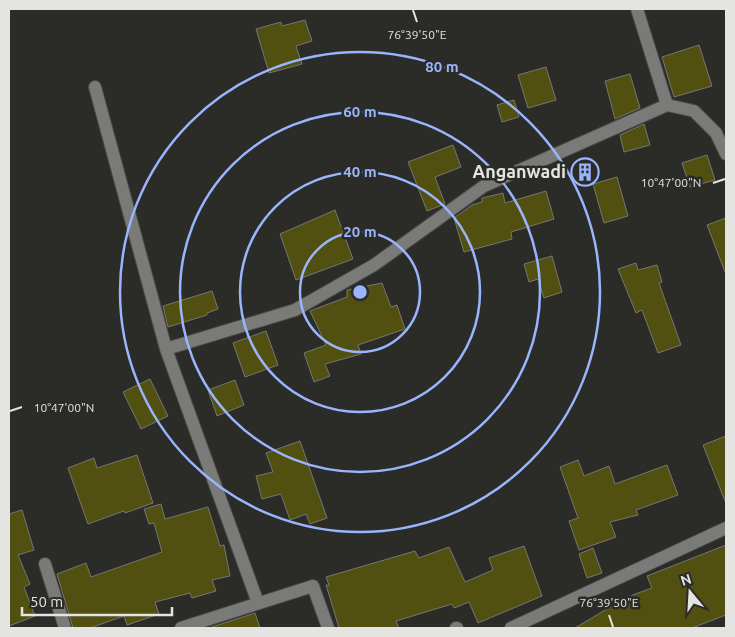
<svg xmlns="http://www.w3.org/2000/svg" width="735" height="637" font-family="Ubuntu,sans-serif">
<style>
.building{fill:#525010;stroke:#767673}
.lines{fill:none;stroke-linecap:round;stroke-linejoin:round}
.minor-casing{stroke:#494946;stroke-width:14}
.minor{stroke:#7a7a78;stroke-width:12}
.ticks{fill:none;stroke:#e4e4e3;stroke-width:2}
.ring{fill:none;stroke:#9ab5fd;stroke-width:2.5}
.labels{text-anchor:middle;stroke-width:5;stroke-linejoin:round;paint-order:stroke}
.poi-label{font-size:18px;font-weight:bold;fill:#e4e4e3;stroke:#2b2b28;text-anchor:end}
.ticks-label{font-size:12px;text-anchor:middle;fill:#e4e4e3;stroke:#2b2b28;stroke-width:5;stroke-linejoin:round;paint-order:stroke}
.centre{fill:#9ab5fd;stroke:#2b2b28;stroke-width:2.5}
.ring-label{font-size:15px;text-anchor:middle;font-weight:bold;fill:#9ab5fd;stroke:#2b2b28;stroke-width:5;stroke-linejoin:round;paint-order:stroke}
</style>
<rect width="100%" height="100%" fill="#2b2b28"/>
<!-- building -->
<path class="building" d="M305 20 312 41 296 46 302 64 269 73 256 29 281 22 282 26Z
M699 45 712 86 674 97 662 57Z
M546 67 556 100 528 108 518 75Z
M630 74 640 108 615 119 605 81Z
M514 100 519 117 502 122 497 105Z
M644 124 650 145 624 152 620 135Z
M453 145 461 167 435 177 445 204 427 211 408 162Z
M707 155 715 180 690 187 682 163Z
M617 177 628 216 604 223 593 184Z
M546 191 554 219 511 232 512 239 464 252 454 218 472 205 482 202V198L503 193 505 203Z
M335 210 353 259 296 280 280 234Z
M726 218V272H725L707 225Z
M552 256 562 292 544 298 538 279 529 282 524 264Z
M636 263 638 270 657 265 662 282 659 283 681 345 658 353 642 310 636 313 618 269Z
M382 283 391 307 397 305 405 329 358 345 361 354 325 364 330 376 314 382 304 353 326 345 310 311 347 297V290Z
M212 291 218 309 207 313V315L168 327 163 306Z
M266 331 278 365 245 377 233 343Z
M150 379 168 416 141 429 123 392Z
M235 380 244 405 217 416 208 390Z
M726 436V501H725L703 445Z
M300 441 327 518 310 524 306 514 290 520 281 494 262 499 256 476 273 472 266 453Z
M137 455 153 503 125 513 124 511 88 524 68 468 94 458 97 468Z
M578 460 584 476 609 466 615 484 667 465 678 495 636 510 638 515 610 522 616 537 579 550 569 521 578 518 560 467Z
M161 504 165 519 208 507 220 546 224 545 230 576 212 580 216 591 192 598 190 593 155 602 159 614 127 625 124 616 90 628H73L57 574 86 563 91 577 162 552 154 523 149 524 144 509Z
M22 510 34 550 18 555 30 584 24 587 35 616 9 626V514Z
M726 545V615L692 628H575L627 597 652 588 647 576Z
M524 546 542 596 478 623 469 602 454 608 452 604 396 621 399 628H339L326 585H329L326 577 415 551 419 558 449 547 465 582 493 570 489 558Z
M593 548 602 573 587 578 579 554Z
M255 613 260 628H209Z"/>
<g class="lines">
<!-- minor casing -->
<g class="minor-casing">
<path id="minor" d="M95 87 166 349 258 603
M667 105 694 111 716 133 726 154
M166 349 295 310 374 265 484 186 667 105 637 9
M45 564 65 628
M181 628 313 586 328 628
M456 628H457
M511 628 726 528"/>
</g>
<!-- minor -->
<use href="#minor" class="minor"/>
</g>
<!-- ticks -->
<path class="ticks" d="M413 10 417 22M713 183 725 179M10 411 22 407M609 615 613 627"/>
<!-- distance rings -->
<g class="ring">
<circle cx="360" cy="292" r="60"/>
<circle cx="360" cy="292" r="120"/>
<circle cx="360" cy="292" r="180"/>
<circle cx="360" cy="292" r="240"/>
</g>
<!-- icons -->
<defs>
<g id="building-ring" transform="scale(1.4375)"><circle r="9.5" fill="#2b2b28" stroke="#9ab5fd" stroke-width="1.5"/><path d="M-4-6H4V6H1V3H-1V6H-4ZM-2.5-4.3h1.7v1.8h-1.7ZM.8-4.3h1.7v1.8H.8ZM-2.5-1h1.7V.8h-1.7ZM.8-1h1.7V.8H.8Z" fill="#9ab5fd"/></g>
</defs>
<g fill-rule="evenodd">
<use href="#building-ring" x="585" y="172"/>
</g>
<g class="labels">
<!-- poi labels -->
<g class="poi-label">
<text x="566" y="178">Anganwadi</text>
</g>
</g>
<g class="ticks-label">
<text x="417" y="39">76°39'50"E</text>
<text x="671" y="187">10°47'00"N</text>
<text x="64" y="412">10°47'00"N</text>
<text x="609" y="607">76°39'50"E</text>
</g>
<circle cx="360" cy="292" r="8" class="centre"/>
<g class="ring-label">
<text x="442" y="72">80 m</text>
<text x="360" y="117">60 m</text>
<text x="360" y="177">40 m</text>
<text x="360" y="237">20 m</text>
</g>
<!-- border -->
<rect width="735" height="637" fill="none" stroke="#e4e4e3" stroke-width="20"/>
<!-- north arrow -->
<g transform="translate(690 592) rotate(342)" stroke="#2b2b28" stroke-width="4" paint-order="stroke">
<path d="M0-4L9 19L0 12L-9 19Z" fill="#e4e4e3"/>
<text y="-8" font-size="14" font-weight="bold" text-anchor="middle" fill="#e4e4e3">N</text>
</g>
<!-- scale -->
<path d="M22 607v8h150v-8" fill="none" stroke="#e4e4e3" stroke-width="2.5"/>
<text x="30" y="607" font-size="15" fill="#e4e4e3" stroke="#2b2b28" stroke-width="4" paint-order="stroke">50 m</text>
</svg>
